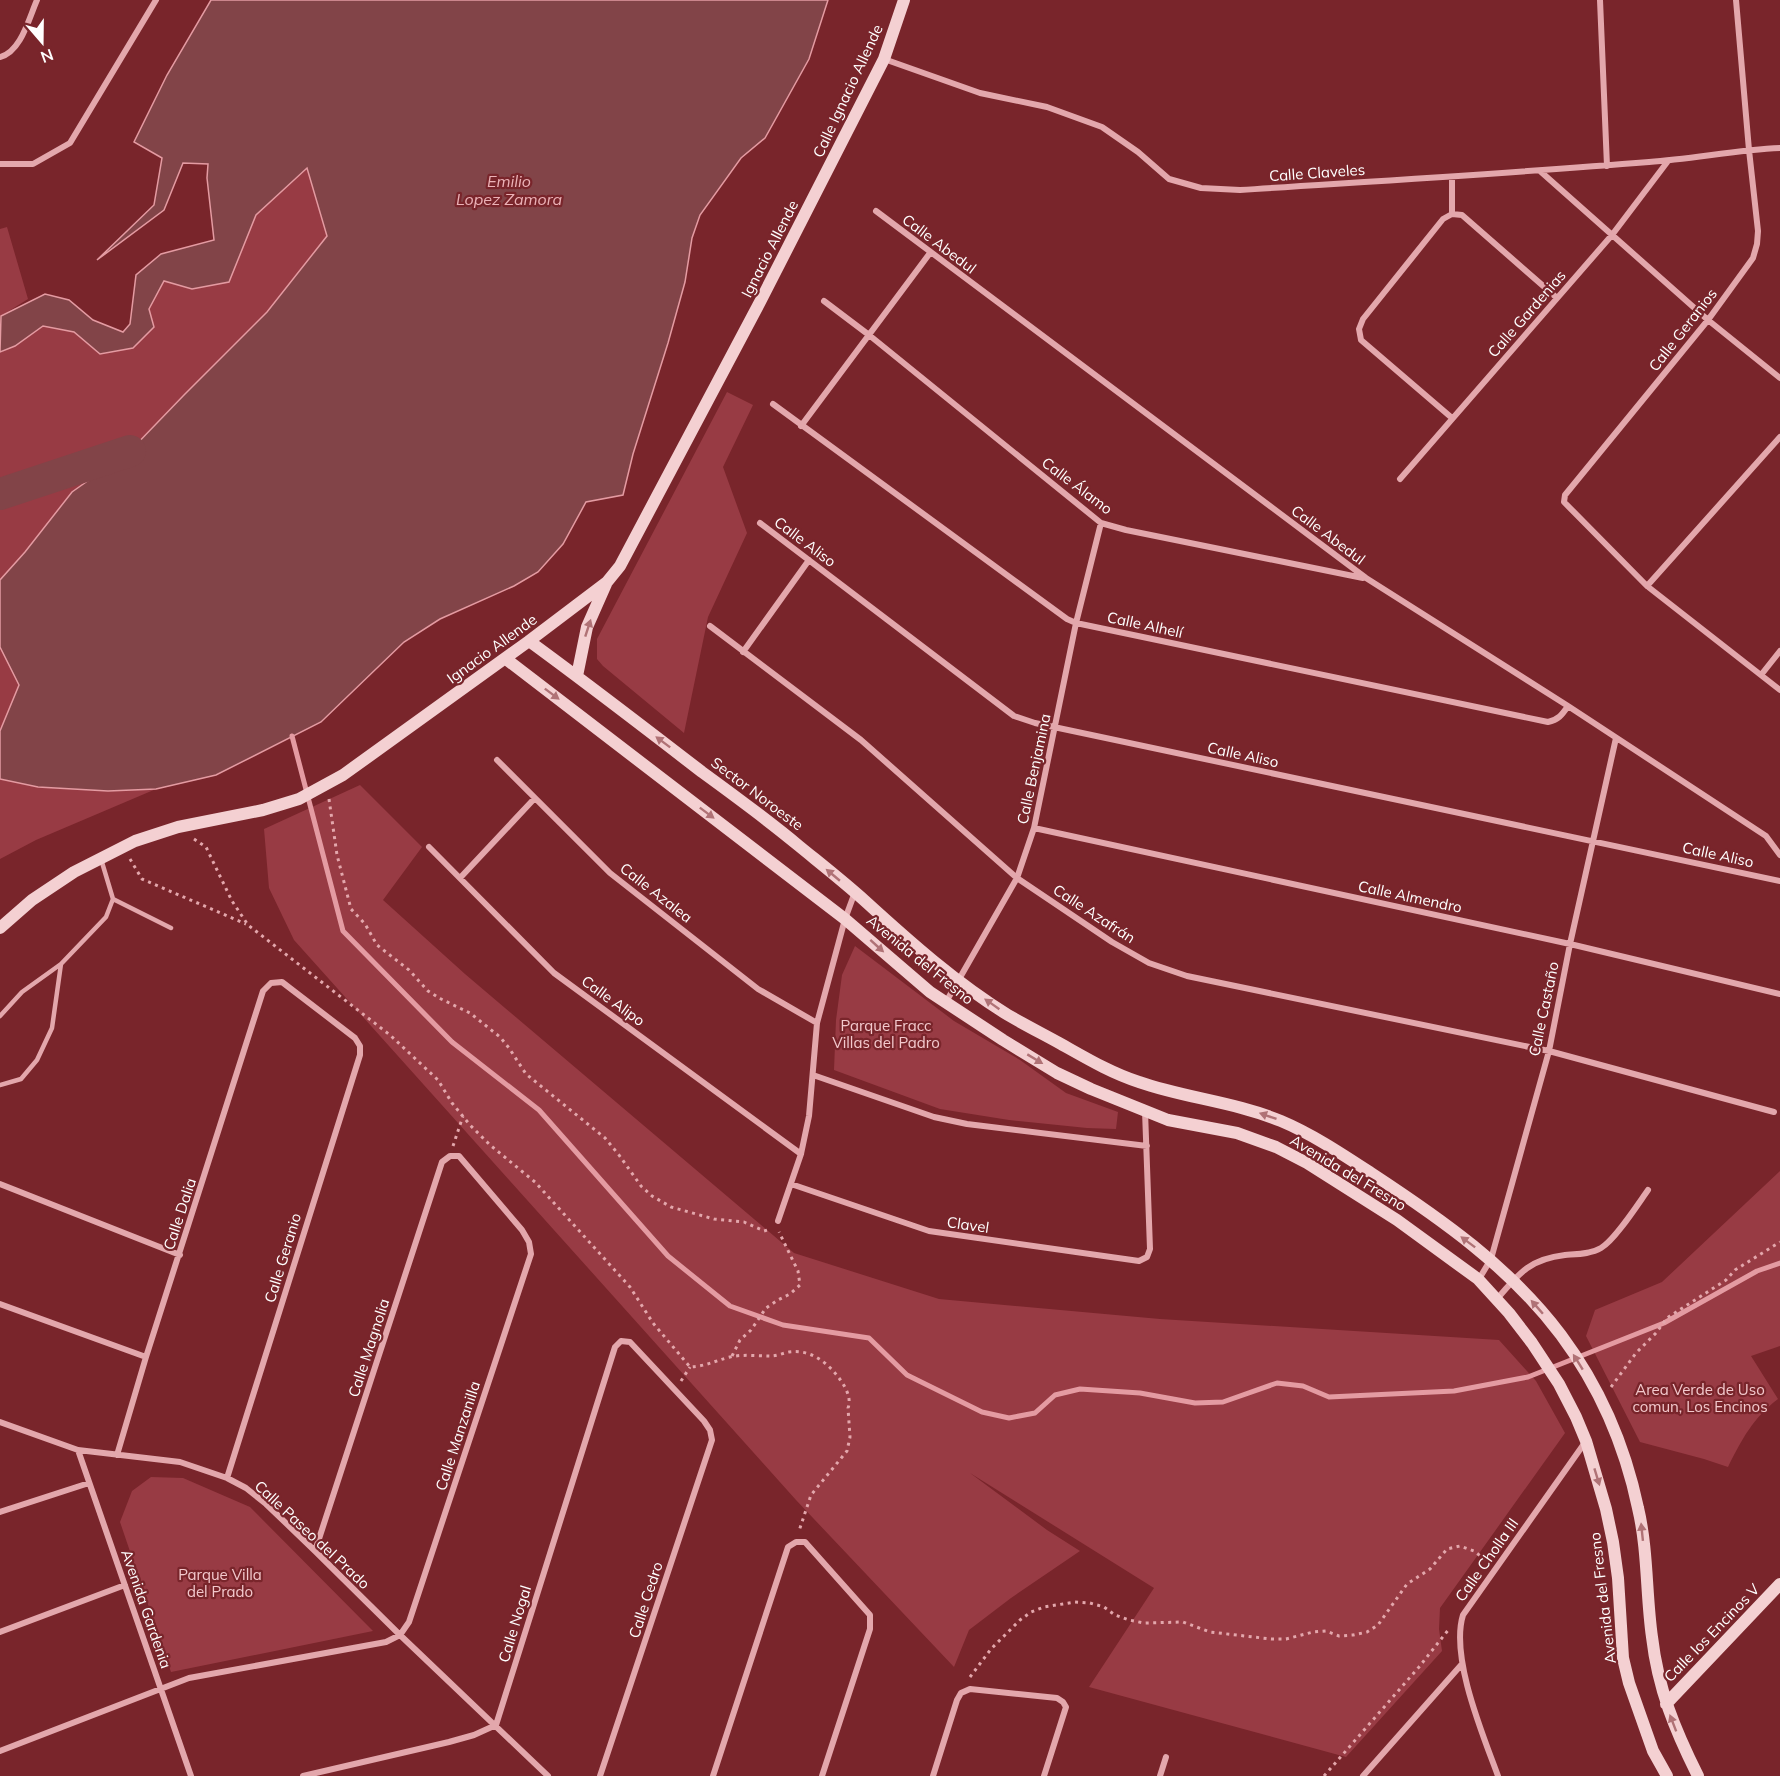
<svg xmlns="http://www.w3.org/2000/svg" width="1780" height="1776" font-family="Mulish,sans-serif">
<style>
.green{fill:#983b44}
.water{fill:#824448;stroke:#e49ba2;stroke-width:1.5}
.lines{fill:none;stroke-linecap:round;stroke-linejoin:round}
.stream{stroke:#e49ba2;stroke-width:5}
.river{stroke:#824448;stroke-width:32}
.path{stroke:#e3a7ac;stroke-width:3;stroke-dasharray:3 4.5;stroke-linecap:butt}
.lane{stroke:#e3a7ac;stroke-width:4.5}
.street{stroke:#e3a7ac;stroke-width:6}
.secondary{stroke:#f4d0d2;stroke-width:12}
.oneway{fill:#b07276}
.labels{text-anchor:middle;stroke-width:4.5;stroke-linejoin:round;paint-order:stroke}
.street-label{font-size:15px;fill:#fff;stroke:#79252b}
.park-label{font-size:15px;fill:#f3c9cd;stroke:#79252b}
.water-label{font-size:16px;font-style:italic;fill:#ebb2b7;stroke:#79252b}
</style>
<rect width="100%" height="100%" fill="#79252b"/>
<!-- green -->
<path class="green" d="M307 167 327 236 267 312 184 395 130 451 72 492 25 552 0 580V352L15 346 43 326 74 332 100 354 133 348 149 309 164 281 192 289 229 282 256 214Z
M7 227 28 299 1 316 0 319V229Z
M727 392 753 405 723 467 747 533 708 617 684 733 603 666 597 659V639Z
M0 647 19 685 0 731Z
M0 779 38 787 108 791 156 789 36 840 0 859Z
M360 785 422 847 383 900 465 974 794 1253 939 1299 1160 1319 1499 1340 1536 1381 1565 1433 1440 1608 1439 1629 1442 1651 1346 1757 1089 1687 1154 1588 970 1473 1047 1530 1080 1551 1011 1598 969 1630 954 1667 796 1500 294 940 269 888 264 829Z
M855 946 954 1021 1020 1060 1066 1093 1118 1112 1116 1129 1087 1128 1009 1120 940 1109 834 1070 836 1020 842 975Z
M1780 1171V1346L1751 1356 1778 1399C1753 1418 1742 1439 1728 1467L1704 1459 1640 1442 1586 1336 1595 1310 1662 1282Z
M151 1477 183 1478 250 1507 373 1631 171 1672 120 1522 132 1491Z"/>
<!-- water -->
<path class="water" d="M211 0H828L809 59 765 138 741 158 700 215 692 238 685 282 668 343 633 454 623 495 586 502 563 544 538 572 514 586 440 619 404 642 321 722 216 775 156 789 108 791 38 787 0 779V731L19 685 0 647V580L25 552 72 492 130 451 184 395 267 312 327 236 307 168 256 215 229 282 192 289 164 281 149 309 154 327 133 348 100 354 74 332 43 326 15 346 0 352 1 316 45 294 69 300 93 320 123 332 130 324 136 275 161 254 214 240 207 178 208 164 183 163 164 210 97 260 154 205 162 158 134 142 167 75Z"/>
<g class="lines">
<!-- stream -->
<path class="stream" d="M292 736 343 931 452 1042 539 1110 668 1256 730 1306 783 1325 869 1338 907 1375 982 1412 1009 1418 1035 1413 1055 1395 1080 1389 1140 1393 1195 1403 1223 1402 1277 1383 1303 1386 1329 1397 1454 1391 1528 1377 1664 1323 1757 1271 1780 1263"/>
<!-- river -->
<path class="river" d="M0 494 130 451"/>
<!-- path -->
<path class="path" d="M329 799 337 855 351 909 365 924 377 945 409 970 428 991 441 999 470 1013 500 1037 509 1048 526 1074 605 1138 619 1155 641 1186 652 1196 671 1207 714 1219 744 1222 764 1231 771 1229
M194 839 206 847 232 901 248 925 390 1035 438 1080 452 1103 470 1125 490 1145 535 1182 630 1287 653 1323 690 1367C707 1366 714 1361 730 1357 742 1354 758 1356 771 1356 777 1356 783 1353 789 1352 810 1349 827 1362 839 1378 845 1386 852 1398 848 1408L850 1437 847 1451 811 1495 799 1531
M130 859 142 879 246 924
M453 1146 463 1116
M732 1356 740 1340 751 1330 766 1308 778 1300 790 1294 800 1285 798 1271 779 1232
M681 1381 690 1367
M1611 1387 1636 1353 1656 1333 1667 1318 1726 1280 1735 1270 1780 1242
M970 1677 991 1649 1020 1620 1031 1612 1044 1607 1075 1602 1090 1603 1104 1607 1115 1615 1129 1620 1144 1623 1183 1622 1210 1632 1271 1639H1286L1313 1632 1326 1631 1339 1636 1353 1635 1367 1632 1378 1625 1407 1584 1430 1569 1447 1549 1460 1546 1474 1551 1488 1562
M1324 1776 1419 1667 1449 1629"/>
<!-- lane -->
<path class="lane" d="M113 899 171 928
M0 1016 22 992 61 964
M0 1085 21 1079 37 1060 52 1028 61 964 106 917 113 899 101 859"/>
<!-- street -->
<path class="street" d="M1600 0 1607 166
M1736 0 1749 150 1758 231 1757 244 1753 258 1708 320 1565 495 1564 502 1647 586 1780 690
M0 57C21 52 29 18 37 0
M884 59 980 93 1047 107 1102 127 1138 152 1169 179 1201 188 1240 190C1377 181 1513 173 1649 162 1693 159 1736 150 1780 148
M0 164H33L70 143 156 0
M1540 171 1708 320 1780 378
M1452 177V214
M876 211 1366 578 1568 706 1766 836 1780 855
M1452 214 1443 219 1363 319 1359 329 1361 340 1452 418
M1452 214 1462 215 1557 298
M824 301 869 335 1101 523 1126 530 1363 578
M773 404 1067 619 1076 623 1548 722C1558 720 1562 715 1568 706
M801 426 930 253
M1400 479 1612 235 1668 161
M760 523 1014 716 1035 723 1780 881
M1647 586 1780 437
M710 626 861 740 1017 878 1112 942 1149 963 1187 976 1549 1051 1774 1112
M743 652 809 560
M1761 675 1780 651
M497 760 610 873 758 989 817 1023
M1034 828 1570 944 1780 994
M429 847 554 973 801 1154
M460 878 534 799
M946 1002 1017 878 1034 828 1076 623 1101 523
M813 1075 934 1117 967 1124 1147 1146
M0 1184 180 1255
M791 1184 929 1231 1139 1261 1147 1257 1150 1249 1145 1111
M778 1221 801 1154 809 1116 817 1023 845 919 855 892
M1479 1279 1491 1259 1549 1051 1570 944 1616 738
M1497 1299C1519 1273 1530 1259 1565 1255 1577 1254 1591 1254 1601 1248 1615 1240 1638 1204 1648 1190
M0 1304 146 1357
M0 1422 78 1450 180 1462 227 1478 246 1488 266 1504 315 1551 400 1635 548 1776
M78 1450 191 1776
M117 1455 146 1357 263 991 271 983 282 982 355 1038 360 1046V1055L227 1478
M0 1512 89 1483
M0 1632 125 1585
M0 1751 189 1678 386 1642 400 1635 409 1622 531 1254 529 1242 522 1230 459 1156H450L442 1162 315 1551
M303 1776 449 1742 474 1735 496 1725 615 1347 621 1341 630 1342 704 1421 710 1430 712 1440 600 1776
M713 1776 788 1547 796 1542H805L870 1615V1629L822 1776
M933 1776 957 1700 961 1693 970 1689 1057 1698 1063 1702 1066 1707 1044 1776
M1160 1776 1166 1757
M1363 1776 1462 1664
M1498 1776C1483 1735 1450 1657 1463 1615L1586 1441"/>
<!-- secondary -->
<path class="secondary" d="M529 641C588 684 645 728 702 772 735 796 768 820 799 846 821 864 844 882 865 901 910 942 956 983 1008 1015 1025 1025 1043 1034 1061 1044 1086 1058 1111 1073 1139 1082 1185 1098 1235 1102 1281 1121 1312 1134 1342 1154 1371 1173 1441 1219 1510 1267 1561 1335 1599 1386 1625 1446 1638 1508 1648 1550 1646 1595 1652 1637 1658 1689 1675 1730 1698 1776
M506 659 845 919 930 992 1003 1040 1057 1073 1091 1089 1168 1120 1237 1133 1276 1147 1307 1163 1397 1220 1478 1279 1509 1313 1532 1343 1559 1384 1576 1417 1586 1441 1606 1509 1613 1542 1618 1578 1623 1658 1629 1683 1653 1751 1667 1776
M577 676 587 627 606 584
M0 928 32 900 74 872 135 841 178 827 263 810 299 799 343 775 529 641 607 582 620 566 761 300 884 59 904 0
M1666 1704 1780 1584"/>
</g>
<!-- one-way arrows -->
<defs><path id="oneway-solid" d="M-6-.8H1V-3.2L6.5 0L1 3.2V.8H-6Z" transform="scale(1.5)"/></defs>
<g class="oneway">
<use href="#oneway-solid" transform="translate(588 628) rotate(-72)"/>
<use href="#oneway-solid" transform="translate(552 694) rotate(37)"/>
<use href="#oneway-solid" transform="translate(663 742) rotate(-143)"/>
<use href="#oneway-solid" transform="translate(707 813) rotate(37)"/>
<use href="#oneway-solid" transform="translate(833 875) rotate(-140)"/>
<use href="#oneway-solid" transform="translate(877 946) rotate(42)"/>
<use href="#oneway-solid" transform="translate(992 1004) rotate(-145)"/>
<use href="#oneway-solid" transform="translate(1035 1059) rotate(31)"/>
<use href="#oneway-solid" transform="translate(1268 1116) rotate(-161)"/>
<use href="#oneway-solid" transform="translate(1468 1242) rotate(-143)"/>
<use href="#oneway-solid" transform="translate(1537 1307) rotate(-131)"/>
<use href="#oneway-solid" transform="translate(1578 1362) rotate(-122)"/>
<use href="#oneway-solid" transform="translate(1597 1477) rotate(73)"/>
<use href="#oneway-solid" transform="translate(1642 1532) rotate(-96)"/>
<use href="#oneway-solid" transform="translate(1673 1723) rotate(-111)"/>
</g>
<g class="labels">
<!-- street labels -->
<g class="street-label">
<text transform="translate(848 91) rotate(-65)" y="5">Calle Ignacio Allende</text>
<text transform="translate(1317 173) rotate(-4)" y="5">Calle Claveles</text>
<text transform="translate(939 244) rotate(37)" y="5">Calle Abedul</text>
<text transform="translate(770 249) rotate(-63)" y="5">Ignacio Allende</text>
<text transform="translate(1527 314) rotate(-49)" y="5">Calle Gardenias</text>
<text transform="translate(1683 330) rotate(-52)" y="5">Calle Geranios</text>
<text transform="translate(1077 486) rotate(37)" y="5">Calle Álamo</text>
<text transform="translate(1328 535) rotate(37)" y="5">Calle Abedul</text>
<text transform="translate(805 542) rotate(37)" y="5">Calle Aliso</text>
<text transform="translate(1145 625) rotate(12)" y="5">Calle Alhelí</text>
<text transform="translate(492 649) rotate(-36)" y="5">Ignacio Allende</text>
<text transform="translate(1243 755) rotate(12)" y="5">Calle Aliso</text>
<text transform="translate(1034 769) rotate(-78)" y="5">Calle Benjamina</text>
<text transform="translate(757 794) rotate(37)" y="5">Sector Noroeste</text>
<text transform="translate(1718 855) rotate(12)" y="5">Calle Aliso</text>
<text transform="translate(656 893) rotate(38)" y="5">Calle Azalea</text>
<text transform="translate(1410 897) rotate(12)" y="5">Calle Almendro</text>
<text transform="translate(1094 914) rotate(33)" y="5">Calle Azafrán</text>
<text transform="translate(920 960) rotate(39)" y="5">Avenida del Fresno</text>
<text transform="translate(613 1001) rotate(36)" y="5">Calle Alipo</text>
<text transform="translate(1544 1009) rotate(-78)" y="5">Calle Castaño</text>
<text transform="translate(1348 1173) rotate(31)" y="5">Avenida del Fresno</text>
<text transform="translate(180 1214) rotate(-72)" y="5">Calle Dalia</text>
<text transform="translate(968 1225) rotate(8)" y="5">Clavel</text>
<text transform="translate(283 1258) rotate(-73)" y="5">Calle Geranio</text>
<text transform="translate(369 1348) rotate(-72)" y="5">Calle Magnolia</text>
<text transform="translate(458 1436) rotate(-72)" y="5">Calle Manzanilla</text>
<text transform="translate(312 1535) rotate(43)" y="5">Calle Paseo del Prado</text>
<text transform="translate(1487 1560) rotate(-55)" y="5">Calle Cholla III</text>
<text transform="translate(1603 1598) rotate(-97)" y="5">Avenida del Fresno</text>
<text transform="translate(646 1600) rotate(-72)" y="5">Calle Cedro</text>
<text transform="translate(146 1609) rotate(71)" y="5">Avenida Gardenia</text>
<text transform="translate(515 1624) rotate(-73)" y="5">Calle Nogal</text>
<text transform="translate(1712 1633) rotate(-46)" y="5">Calle los Encinos V</text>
</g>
<!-- park labels -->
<g class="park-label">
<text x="886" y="1031">Parque Fracc<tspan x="886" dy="17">Villas del Padro</tspan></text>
<text x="1700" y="1395">Area Verde de Uso<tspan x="1700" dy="17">comun, Los Encinos</tspan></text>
<text x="220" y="1580">Parque Villa<tspan x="220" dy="17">del Prado</tspan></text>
</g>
<!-- water labels -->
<g class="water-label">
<text x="509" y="187">Emilio<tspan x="509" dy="18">Lopez Zamora</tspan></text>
</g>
</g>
<!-- north arrow -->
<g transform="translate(42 42) rotate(160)" stroke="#79252b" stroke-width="4.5" paint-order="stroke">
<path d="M0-4.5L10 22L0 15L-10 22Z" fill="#ffffff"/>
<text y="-9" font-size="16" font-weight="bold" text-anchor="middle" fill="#ffffff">N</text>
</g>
</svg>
